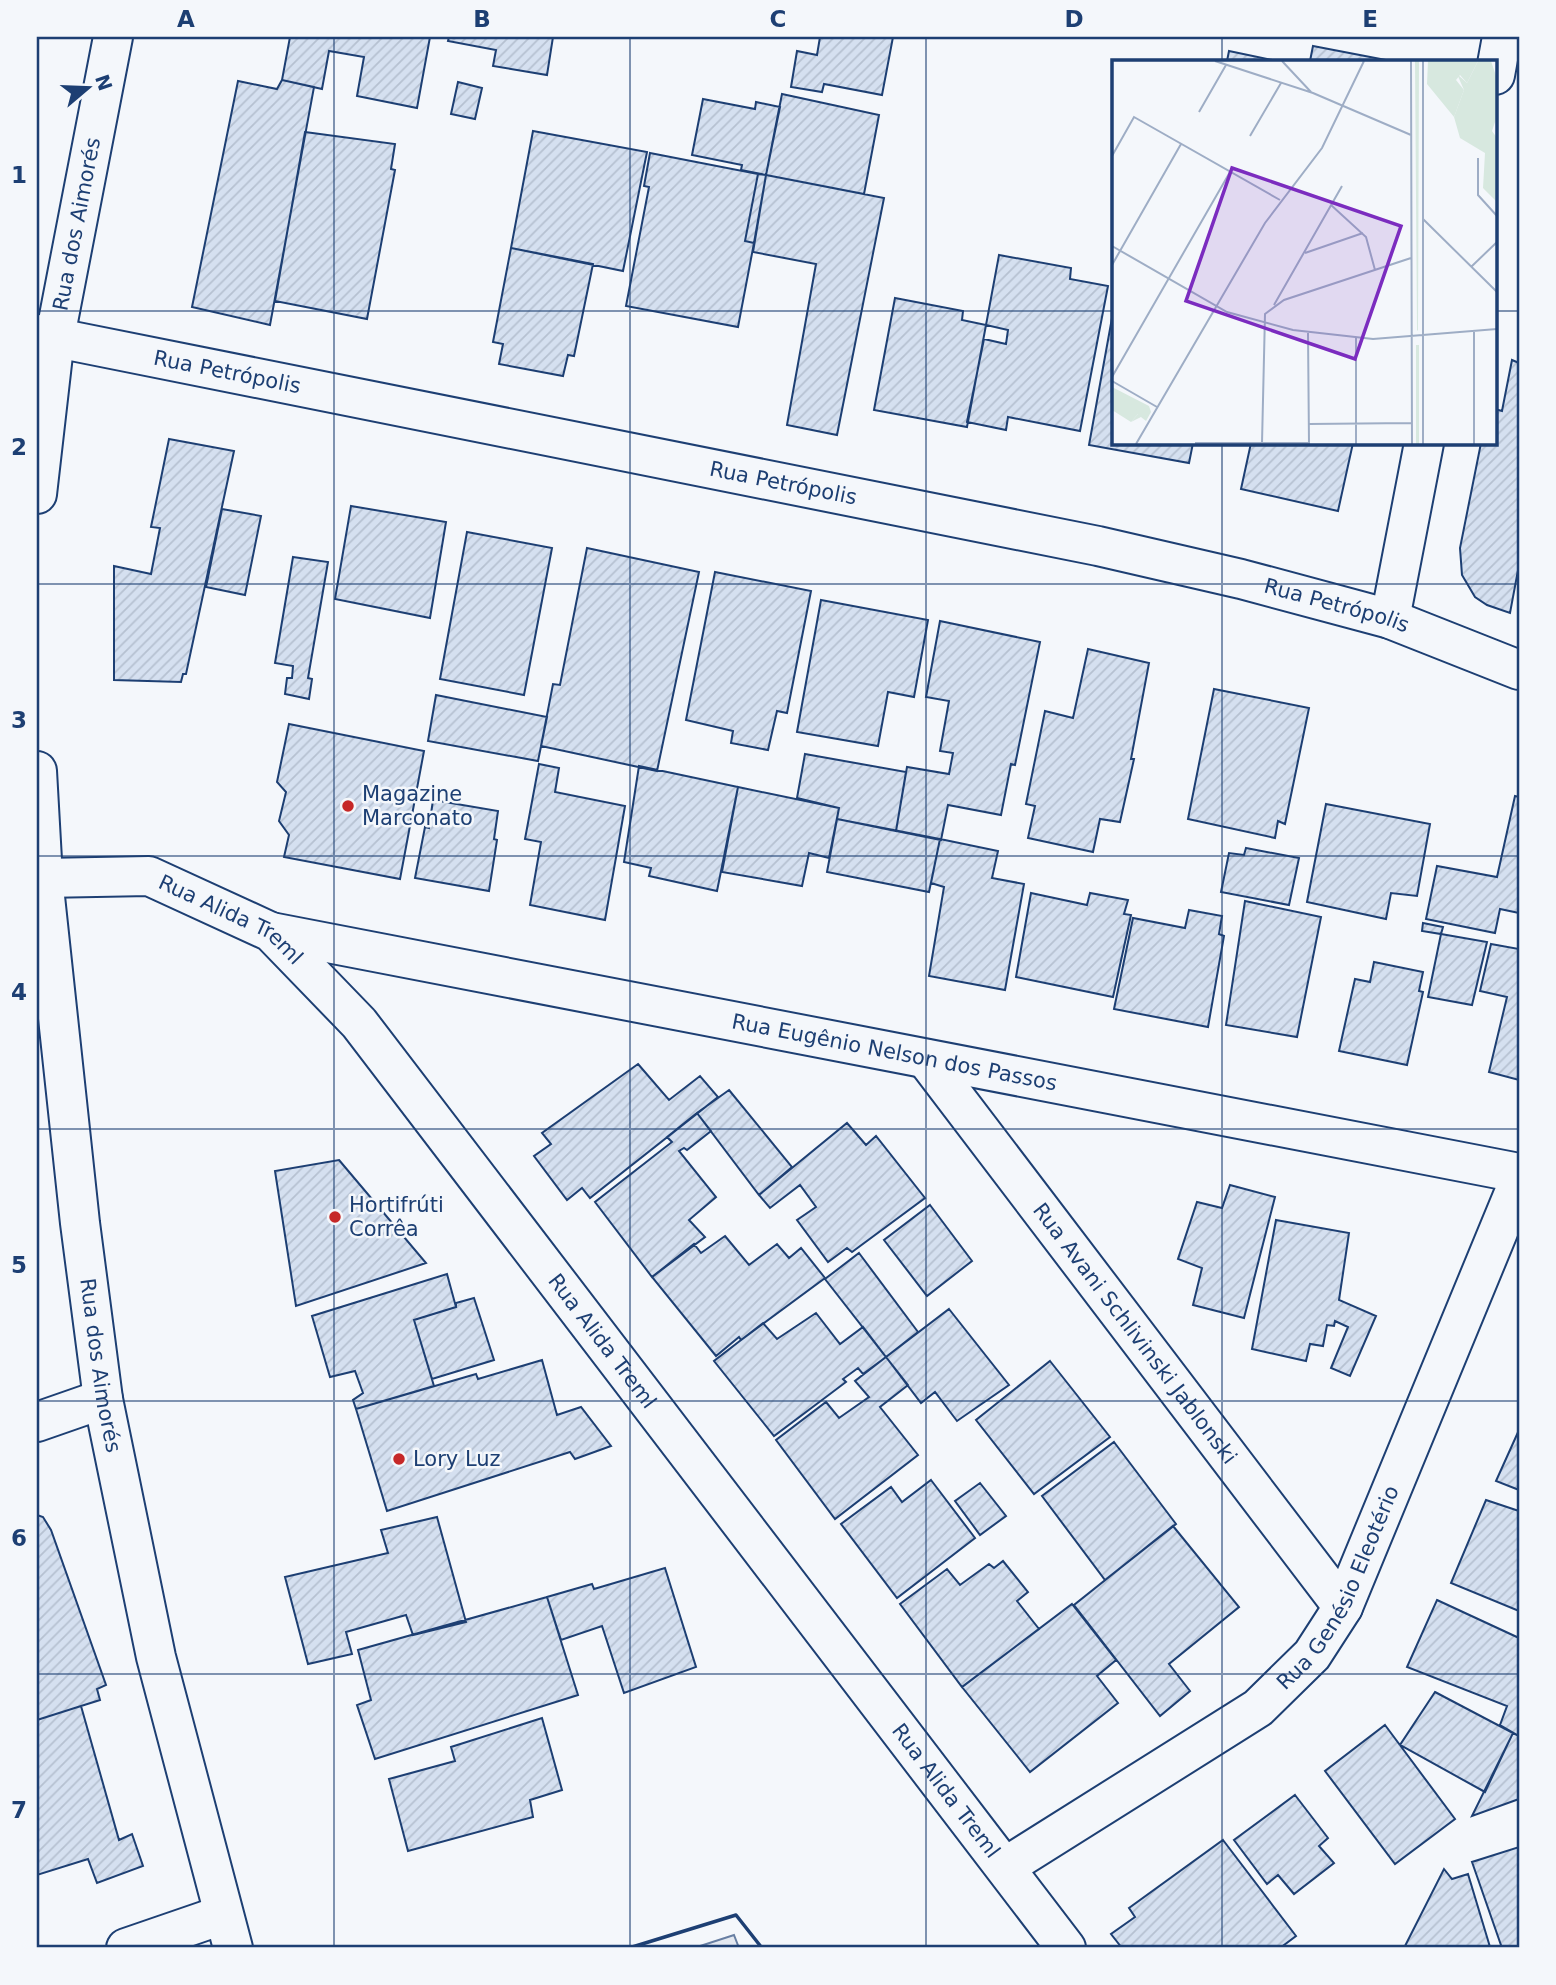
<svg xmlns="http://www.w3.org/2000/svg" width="1556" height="1985" font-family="'DejaVu Sans',sans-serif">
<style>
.parking{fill:#e3e8f0;stroke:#687fa3;stroke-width:2}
.building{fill:url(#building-hatch);stroke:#1d3f73;stroke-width:2}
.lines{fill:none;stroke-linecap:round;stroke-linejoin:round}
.minor-casing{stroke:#1d3f73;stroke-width:42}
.minor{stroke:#f4f7fb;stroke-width:38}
.wall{stroke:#1d3f73;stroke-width:3.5}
.grid{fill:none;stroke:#1d3f73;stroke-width:2;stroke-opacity:0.55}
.poi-dot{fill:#c62828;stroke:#f4f7fb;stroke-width:2.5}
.labels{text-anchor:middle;stroke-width:5;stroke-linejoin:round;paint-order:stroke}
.street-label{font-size:21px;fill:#1d3f73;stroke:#f4f7fb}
.poi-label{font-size:21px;fill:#1d3f73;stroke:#f4f7fb;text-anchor:start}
.inset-road{fill:none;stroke:#9eadc5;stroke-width:2}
.view{fill:#7b2cbf;fill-opacity:0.15;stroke:#7b2cbf;stroke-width:3.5}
.inset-edge{fill:none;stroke:#1d3f73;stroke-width:3.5}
.neatline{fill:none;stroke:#1d3f73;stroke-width:2.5}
.grid-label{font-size:23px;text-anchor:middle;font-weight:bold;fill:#1d3f73}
</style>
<defs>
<pattern id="building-hatch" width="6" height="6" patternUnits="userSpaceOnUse" patternTransform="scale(1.75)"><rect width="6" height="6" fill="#d5e0f0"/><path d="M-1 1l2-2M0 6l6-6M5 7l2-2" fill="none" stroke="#b6c1d1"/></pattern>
</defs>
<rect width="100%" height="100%" fill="#f4f7fb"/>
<!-- parking -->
<path class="parking" d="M734 1935 739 1948H694Z"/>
<!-- building -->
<path class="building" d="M290 37H430L417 108 357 96 364 57 329 51 322 89 282 80Z
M449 37H553L547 75 493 66 496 50 448 41Z
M820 37H893L882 95 824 84 822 92 791 87 797 51 817 55Z
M1313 46 1391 61H1310Z
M1229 51 1277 61H1227Z
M282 80 314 87 270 325 192 307 238 81 277 89Z
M458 82 482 88 475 119 451 114Z
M782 94 879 115 864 194 766 175Z
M703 99 755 109 756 102 780 107 766 175 741 170 742 165 692 155Z
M533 131 647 152 623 271 511 248Z
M305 132 395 144 391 169 395 170 367 319 275 301Z
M650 153 758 174 745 241 754 243 738 327 626 306 649 187 644 186Z
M758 174 766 175 754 243 745 241Z
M766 175 884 198 837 435 787 425 816 264 753 252Z
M511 248 593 264 574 356 568 355 563 376 499 364 503 344 493 342Z
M999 255 1071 268 1070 279 1108 286 1080 431 1008 417 1006 430 967 422 984 339 1006 344 1008 330 986 325Z
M895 298 963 311 962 320 986 325 967 427 874 410Z
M1112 318 1113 443H1193L1189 463 1089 445Z
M1512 360 1519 363V565L1510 613 1487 605 1475 597 1462 575 1460 548 1481 443H1495V409L1502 411Z
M169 439 234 451 186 674H183L181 682 114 680V566L151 574 160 528 151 527Z
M1251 443H1353L1338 511 1241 489Z
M351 506 446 522 430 618 335 599Z
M222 509 261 516 245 595 206 587Z
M467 532 552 548 524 695 440 679Z
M587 548 699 572 657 771 541 746 553 684 560 685Z
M293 557 328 562 308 678 312 679 309 699 285 694 287 678H292L293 666 275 663Z
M715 572 811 591 787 713 777 711 768 750 731 743 733 731 686 720Z
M821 600 928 620 914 697 888 692 878 746 797 732Z
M940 621 1040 642 1015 765 1011 764 1001 815 948 805 941 840 896 831 907 767 949 774 953 753 940 751 949 701 926 697Z
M1088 649 1149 663 1131 759H1134L1120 822 1100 819 1093 852 1028 838 1035 806 1026 804 1045 711 1073 718Z
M1214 689 1309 708 1285 824 1278 821 1275 838 1188 819Z
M436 695 547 717 538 761 428 741Z
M289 724 424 751 400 879 284 857 289 835 279 821 286 792 277 782Z
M805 754 906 772 896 831 837 819 839 808 797 798Z
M539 764 559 768 555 792 625 806 605 920 530 905 541 842 525 839Z
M639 766 738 787 717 891 649 876 651 868 624 862Z
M738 787 839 808 829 858 809 853 802 886 722 872Z
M1515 796 1519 797V913L1500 909 1495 933 1426 919 1437 866 1497 877Z
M433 800 498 811 494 839 497 840 489 891 415 878 425 827 429 828Z
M1326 804 1430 824 1417 896 1391 893 1386 919 1307 902Z
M837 819 940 839 929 892 827 872Z
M940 839 998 851 992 878 1024 884 1005 990 929 976 944 887 931 883Z
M1246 848 1299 858 1289 905 1221 892 1229 853 1244 855Z
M1031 893 1087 905 1090 893 1128 900 1124 914 1131 915 1113 997 1016 977Z
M1245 901 1321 917 1297 1037 1226 1025Z
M1189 910 1222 916 1219 934 1224 936 1208 1027 1114 1009 1133 918 1185 928Z
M1423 923 1443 927 1441 934 1422 931Z
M1441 934 1487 942 1472 1005 1428 997Z
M1491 944 1519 949V1080L1489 1072 1507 997 1480 991Z
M1374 962 1423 972 1419 991 1423 992 1407 1065 1339 1051 1355 979 1370 982Z
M638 1064 669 1100 700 1076 718 1097 590 1198 582 1188 567 1200 534 1156 551 1144 542 1133Z
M729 1090 792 1167 759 1195 697 1113Z
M697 1113 711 1131 687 1150 684 1148 679 1151 716 1197 689 1220 705 1237 652 1277 595 1202 672 1142 667 1137Z
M847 1123 866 1145 876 1136 925 1198 852 1252 847 1248 828 1262 797 1220 816 1207 800 1185 770 1208 759 1195Z
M339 1160 426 1263 296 1306 275 1171Z
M1230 1185 1275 1197 1244 1318 1193 1305 1202 1268 1178 1259 1197 1202 1222 1208Z
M930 1205 972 1261 927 1296 884 1240Z
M1276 1220 1349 1233 1339 1300 1376 1316 1350 1376 1331 1368 1348 1327 1335 1321 1334 1326 1327 1325 1323 1346 1310 1344 1306 1361 1252 1349Z
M725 1236 749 1265 777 1244 789 1258 801 1248 825 1278 741 1340 739 1337 716 1356 652 1277 694 1244 701 1253Z
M859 1253 918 1332 886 1357 825 1279Z
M447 1274 456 1307 414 1320 434 1386 356 1409 353 1400 363 1393 355 1371 330 1377 312 1316Z
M474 1298 494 1360 432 1379 414 1320 456 1307V1303Z
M949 1309 1009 1385 957 1421 935 1392 921 1403 886 1357Z
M816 1313 840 1344 863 1327 886 1357 863 1374 858 1368 843 1379 846 1382 774 1436 714 1361 763 1323 777 1339Z
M886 1357 908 1385 880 1407 918 1455 835 1519 776 1440 826 1402 839 1418 869 1397 855 1381Z
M542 1360 557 1415 581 1407 611 1446 575 1459 570 1452 387 1511 356 1409 476 1374 478 1379Z
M1050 1361 1110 1437 1034 1494 976 1420Z
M1519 1430V1490L1496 1481Z
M1114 1442 1176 1524 1105 1580 1042 1496Z
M931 1480 975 1538 897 1598 841 1524 891 1487 902 1502Z
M980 1483 1006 1516 980 1535 955 1501Z
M1486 1500 1519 1511V1611L1451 1583Z
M37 1515 43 1517 51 1530 106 1685 97 1689 100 1700 37 1720Z
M437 1517 466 1622 413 1635 406 1615 346 1632 352 1654 308 1664 285 1577 388 1553 381 1530Z
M1173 1526 1239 1607 1169 1664 1190 1691 1160 1716 1074 1605Z
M1003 1561 1028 1592 1017 1601 1039 1629 962 1687 900 1604 947 1569 960 1585 989 1564 994 1568Z
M665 1568 696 1667 624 1693 602 1626 561 1640 547 1597 592 1584 594 1589Z
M547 1597 578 1695 375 1759 357 1705 371 1700 358 1650Z
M1437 1600 1519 1638V1736L1500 1725 1507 1706 1407 1667Z
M1072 1604 1116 1660 1097 1676 1118 1703 1030 1772 962 1687Z
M1435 1692 1513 1733 1485 1792 1400 1745Z
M81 1706 119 1840 132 1834 143 1866 97 1883 88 1859 37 1875V1720Z
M542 1718 562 1790 530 1800 533 1817 408 1851 389 1779 455 1761 451 1747Z
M1385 1725 1455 1819 1395 1864 1325 1771Z
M1513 1733 1519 1736V1799L1472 1816Z
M1295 1795 1328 1838 1319 1846 1334 1863 1294 1894 1278 1875 1267 1884 1234 1840Z
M1223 1840 1296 1936 1280 1948H1122L1111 1934 1135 1917 1129 1908Z
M1519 1847V1948H1502L1472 1862Z
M1444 1869 1452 1879 1468 1874 1490 1947 1404 1948Z"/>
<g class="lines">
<!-- minor casing -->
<g class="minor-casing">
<g id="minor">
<path d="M1495 75 1502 37"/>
<path id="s1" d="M37 334 1098 546 1241 579 1390 619 1519 670"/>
<path id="s2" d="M37 494 55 337 113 37"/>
<path d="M1390 619 1424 443"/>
<path id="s3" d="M37 771 43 878 80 1223 103 1399 156 1657 233 1948"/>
<path id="s4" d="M37 881 43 878 149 876 271 932 359 1023 1066 1948"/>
<path id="s5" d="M271 932 1519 1173"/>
<path id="s6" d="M926 1059 1343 1607"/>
<path d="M37 1422 103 1399"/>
<path id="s7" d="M1005 1867 1258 1708 1312 1655 1343 1607 1519 1181"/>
<path d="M126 1948 222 1915"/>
</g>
</g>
<!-- minor -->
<use href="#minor" class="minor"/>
<!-- wall -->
<path class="wall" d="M629 1948 736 1915 762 1948"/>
</g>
<!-- grid -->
<path class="grid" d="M334 37V1948M630 37V1948M926 37V1948M1222 37V61M37 311H1113M1495 311H1519M1222 443V1948M37 584H1519M37 856H1519M37 1129H1519M37 1401H1519M37 1674H1519"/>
<!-- markers -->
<g class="poi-dot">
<circle cx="348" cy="806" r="7"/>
<circle cx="335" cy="1217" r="7"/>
<circle cx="399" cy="1459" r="7"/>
</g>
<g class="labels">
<!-- street labels -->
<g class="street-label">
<text dy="7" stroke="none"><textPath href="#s2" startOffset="273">Rua dos Aimorés</textPath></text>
<text dy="7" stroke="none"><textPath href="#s1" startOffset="194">Rua Petrópolis</textPath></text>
<text dy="7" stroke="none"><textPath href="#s1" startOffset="761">Rua Petrópolis</textPath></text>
<text dy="7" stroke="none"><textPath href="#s1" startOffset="1328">Rua Petrópolis</textPath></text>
<text dy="7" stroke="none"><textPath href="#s4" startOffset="206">Rua Alida Treml</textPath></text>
<text dy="7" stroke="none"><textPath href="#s5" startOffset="635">Rua Eugênio Nelson dos Passos</textPath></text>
<text dy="7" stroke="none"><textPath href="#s6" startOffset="345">Rua Avani Schlivinski Jablonski</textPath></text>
<text dy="7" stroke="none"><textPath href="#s4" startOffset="774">Rua Alida Treml</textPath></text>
<text dy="7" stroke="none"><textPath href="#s3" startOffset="598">Rua dos Aimorés</textPath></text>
<text dy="7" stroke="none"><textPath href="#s7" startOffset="446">Rua Genésio Eleotério</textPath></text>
<text dy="7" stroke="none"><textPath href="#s4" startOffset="1340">Rua Alida Treml</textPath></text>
</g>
<!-- poi labels -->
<g class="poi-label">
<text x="362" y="801">Magazine<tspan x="362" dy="24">Marconato</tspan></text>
<text x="349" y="1212">Hortifrúti<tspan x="349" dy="24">Corrêa</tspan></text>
<text x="413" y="1466">Lory Luz</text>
</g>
</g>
<!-- overview -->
<g transform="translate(1112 60)">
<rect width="385" height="385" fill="#f4f7fb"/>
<path d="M303 1H307L306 271 305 270ZM316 1H366L355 23 348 15 344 20 352 30 342 57 315 24ZM304 285H307V384H304ZM0 327 37 346 39 352 34 361 29 357 19 362 26 354 0 340Z" fill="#d7e8df"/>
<path d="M366 1H379L385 19V56L380 71 385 78V142L371 128 373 93 348 78 342 57 352 30 345 14 355 23ZM8 339 24 346 26 354 19 362 0 350V340Z" fill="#d7e8df"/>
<path class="inset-road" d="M103 1 201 33 299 75M170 1 199 32M299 1 300 384M87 52 114 5M138 76 169 23M0 96 22 57 168 140M366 98V135L385 156M219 145 254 177 263 210M311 159 385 232M0 186 115 252 181 270 261 279 385 269M193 193 251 173M0 205 69 84M359 207 385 182M162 245 230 126M362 271V384M196 273 197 384M244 278V384M0 317 118 112M0 321 45 347M197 364 300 363M83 383H197M150 383 153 254 172 240 299 198M24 384 153 163 210 88 252 1M311 384V1"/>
<path class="view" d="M120 108 289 166 243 299 74 241Z"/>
<rect width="385" height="385" class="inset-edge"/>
</g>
<!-- border -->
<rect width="1556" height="1985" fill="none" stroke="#f4f7fb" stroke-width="77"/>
<!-- north arrow -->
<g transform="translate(88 88) rotate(71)" stroke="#f4f7fb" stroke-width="5" paint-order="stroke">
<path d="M0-5L12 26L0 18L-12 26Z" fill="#1d3f73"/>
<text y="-10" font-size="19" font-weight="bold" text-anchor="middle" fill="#1d3f73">N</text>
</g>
<rect x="38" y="38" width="1480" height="1908" class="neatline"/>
<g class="grid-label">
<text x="186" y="27">A</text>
<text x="482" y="27">B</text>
<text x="778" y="27">C</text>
<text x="1074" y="27">D</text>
<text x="1370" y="27">E</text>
<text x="19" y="183">1</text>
<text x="19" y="455">2</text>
<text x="19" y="728">3</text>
<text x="19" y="1000">4</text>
<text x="19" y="1273">5</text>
<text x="19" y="1546">6</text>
<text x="19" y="1818">7</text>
</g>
</svg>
